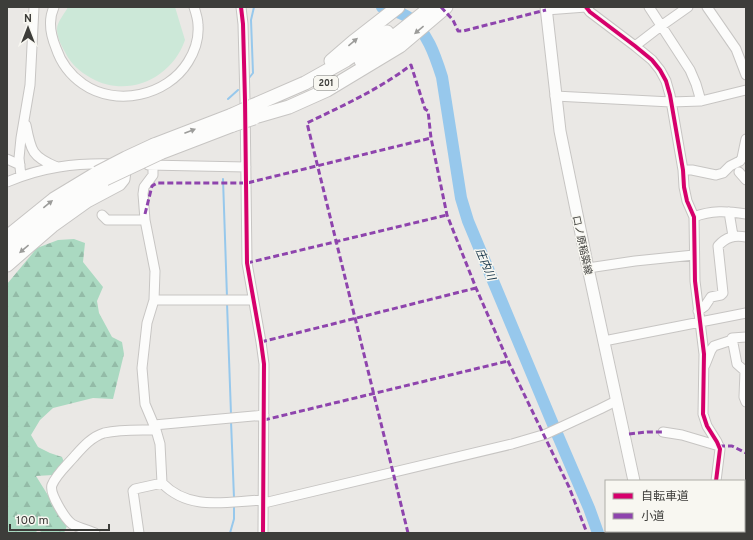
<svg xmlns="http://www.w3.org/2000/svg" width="753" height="540" font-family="Overpass,'Noto Sans JP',sans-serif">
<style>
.forest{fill:url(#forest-firs)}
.garden{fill:#cce8d8}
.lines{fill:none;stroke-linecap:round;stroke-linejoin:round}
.stream{stroke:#97c8ec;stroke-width:2}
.river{stroke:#97c8ec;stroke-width:12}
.minor-casing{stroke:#c7c5c3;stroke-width:11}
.major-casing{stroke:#c7c5c3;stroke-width:13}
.highway-casing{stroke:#c7c5c3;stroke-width:15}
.minor{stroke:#fcfcfb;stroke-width:9}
.major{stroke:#fcfcfb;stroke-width:11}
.highway{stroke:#fcfcfb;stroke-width:13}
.highway-bridge-casing{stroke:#c7c5c3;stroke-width:15;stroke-linecap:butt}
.highway-bridge{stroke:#fcfcfb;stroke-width:13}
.quiet{stroke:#8e44ad;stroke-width:3;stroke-dasharray:6 3;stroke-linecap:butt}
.cycleway-casing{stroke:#f8f7f1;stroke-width:6}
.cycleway{stroke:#d6006c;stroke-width:4}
.oneway{fill:#9c9c9a}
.labels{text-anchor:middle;stroke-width:3;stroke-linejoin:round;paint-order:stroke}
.shield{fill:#f8f7f1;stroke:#757571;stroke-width:1}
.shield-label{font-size:9px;font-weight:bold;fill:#3d3d3a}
.street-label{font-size:10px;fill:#3d3d3a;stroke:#f8f7f1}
.water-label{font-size:11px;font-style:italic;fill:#0f2f44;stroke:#f8f7f1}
</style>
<defs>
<pattern id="forest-firs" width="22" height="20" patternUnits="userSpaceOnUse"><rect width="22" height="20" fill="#aad9c1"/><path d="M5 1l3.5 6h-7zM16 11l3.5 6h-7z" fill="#93bba7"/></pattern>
</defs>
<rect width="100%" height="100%" fill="#eae8e5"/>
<!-- forest -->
<path class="forest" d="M74 239 85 243 83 262 103 287 97 301 99 313 112 337 122 342 124 354 113 399 93 398 53 408 40 420 31 435 38 447 50 453 62 457 64 462 53 475 36 476 67 526 64 533H43L38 530 35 533H7V284L37 248 58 240Z"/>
<!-- garden -->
<path class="garden" d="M68 7H175L185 40C172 78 128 99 91 78 80 72 70 63 65 52 61 45 57 37 57 29 57 22 65 13 68 7Z"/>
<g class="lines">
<!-- stream -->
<path class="stream" d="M249 78 253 73 251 20 254 7
M228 99 238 90
M223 179 227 297
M227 303 231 414
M231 421 234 498
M230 533 234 519V505"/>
<!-- river -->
<path class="river" d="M382 7C390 10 400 12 408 17 427 31 435 55 442 77L461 198 468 221 552 422 589 508 598 533"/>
<!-- minor casing -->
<g class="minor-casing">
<path id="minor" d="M54 7C48 20 51 36 56 48 61 63 70 75 83 84 116 107 167 96 188 62 195 51 199 38 198 25 198 19 196 13 194 7
M241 7 243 24 245 100 247 263 261 342 264 364 263 533
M586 7 590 12 635 46 652 60 660 70 666 81 670 95 683 170 684 187 687 201 694 217 695 281 704 354 703 414 707 426 717 442 720 449 716 481
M649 7 690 70 696 84 701 101
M707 7 736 49 746 75
M546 10 586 7
M635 46 661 26 688 7
M555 96 671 102 701 101 746 90
M26 125C31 151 32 157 57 167
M7 159 20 165
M148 165 246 167
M153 165V175L144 187 143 194 145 220 155 271 154 300 147 323 142 368 145 404 156 430 160 444 162 483C190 512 227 501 264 500
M683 170H692L716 175 723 173 730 166 740 161 742 158 746 139
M739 172 746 180
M21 176 19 158 21 138 30 85 34 7
M7 182C42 167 75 163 113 164
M729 212 733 236
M102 215 107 220H145
M694 217C711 210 727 211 746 214
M588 268 635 261 694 255
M154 300H253
M698 311 705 306 711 297 721 295 723 293 718 246C726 237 734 235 746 237
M746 337 732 338 737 364 746 372
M604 341 746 313
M705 365 711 350 714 346 732 340
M745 371 744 397 746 402
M154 425 264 415
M663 432 682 435 719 446
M264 503 512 444 546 434 600 409 616 401
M716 531V533
M95 533C88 530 79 528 72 524 65 519 49 493 52 485 56 475 66 466 73 458 82 448 91 437 104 433 121 429 139 430 156 430
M139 533 133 491 135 489 162 483"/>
</g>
<!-- major casing -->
<g class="major-casing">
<path id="major" d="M546 7 560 131 588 268 634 481
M644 531 645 533"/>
</g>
<!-- highway casing -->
<g class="highway-casing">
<path id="highway" d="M331 61 353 42 398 7
M361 61 392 38 431 7
M252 106 305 83 346 60 387 32
M258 116 289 107 327 90 400 46 446 7
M154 145 232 115
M160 153 233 125
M7 237 54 199 97 173
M7 251 58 210 105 179
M7 265 52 226 87 201 119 184 123 179 125 164"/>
</g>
<!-- minor -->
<use href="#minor" class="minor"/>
<!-- major -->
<use href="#major" class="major"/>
<!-- highway -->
<use href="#highway" class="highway"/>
<!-- highway-bridge casing -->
<g class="highway-bridge-casing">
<path id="highway-bridge" d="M232 115 252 106
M233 125 254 118
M97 173 126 158 154 145
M105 179 160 153"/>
</g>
<!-- highway-bridge -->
<use href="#highway-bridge" class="highway-bridge"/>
<!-- quiet -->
<path class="quiet" d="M441 7 453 20 458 31H463L546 10
M145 214 152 186 157 183H247L431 138
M247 263 447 215
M261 342 476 288
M264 420 508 361
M629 434 647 432H663
M719 446H732L746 453
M408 533 307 123C344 105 378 90 411 65L425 109 428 111 431 138 447 215 476 288 508 361 569 487 587 533"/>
<!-- cycleway casing -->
<g class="cycleway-casing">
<path id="cycleway" d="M241 7 243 24 245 100 247 263 261 342 264 364 263 533
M586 7 590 12 635 46 652 60 660 70 666 81 670 95 683 170 684 187 687 201 694 217 695 281 704 354 703 414 707 426 717 442 720 449 716 481"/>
</g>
<!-- cycleway -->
<use href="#cycleway" class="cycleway"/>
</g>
<!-- one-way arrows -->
<defs><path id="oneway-solid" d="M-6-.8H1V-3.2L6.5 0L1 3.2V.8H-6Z"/></defs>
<g class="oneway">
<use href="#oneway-solid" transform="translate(419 30) rotate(140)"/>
<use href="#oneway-solid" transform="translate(353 42) rotate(-40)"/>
<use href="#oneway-solid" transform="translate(190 131) rotate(-21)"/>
<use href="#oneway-solid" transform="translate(48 204) rotate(-39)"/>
<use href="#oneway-solid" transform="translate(24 249) rotate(140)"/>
</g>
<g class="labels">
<!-- shield labels -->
<rect class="shield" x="314" y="76" width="24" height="14" rx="3"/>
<g class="shield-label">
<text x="326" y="86">201</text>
</g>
<!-- street labels -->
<g class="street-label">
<text transform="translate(583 245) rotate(78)" y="4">口ノ原稲築線</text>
</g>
<!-- water labels -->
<g class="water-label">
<text transform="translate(486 264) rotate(67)" y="4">庄内川</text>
</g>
</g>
<!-- border -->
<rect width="753" height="540" fill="none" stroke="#3d3d3a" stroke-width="16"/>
<!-- legend -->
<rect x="605" y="480" width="140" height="52" fill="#f8f7f1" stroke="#adada8"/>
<rect x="613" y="493" width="20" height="6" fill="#d6006c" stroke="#adada8"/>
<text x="641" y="500" font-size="12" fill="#3d3d3a">自転車道</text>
<rect x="613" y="513" width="20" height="6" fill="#8e44ad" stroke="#adada8"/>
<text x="641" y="520" font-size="12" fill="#3d3d3a">小道</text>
<!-- north arrow -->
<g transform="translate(28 28)" stroke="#f8f7f1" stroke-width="3" paint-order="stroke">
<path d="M0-3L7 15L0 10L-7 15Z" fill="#3d3d3a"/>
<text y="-6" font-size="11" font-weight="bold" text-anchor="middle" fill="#3d3d3a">N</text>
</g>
<!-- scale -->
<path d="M10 524v6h99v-6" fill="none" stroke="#3d3d3a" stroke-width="2"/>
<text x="16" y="524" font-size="12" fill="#3d3d3a" stroke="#f8f7f1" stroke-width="3" paint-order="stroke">100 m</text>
</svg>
